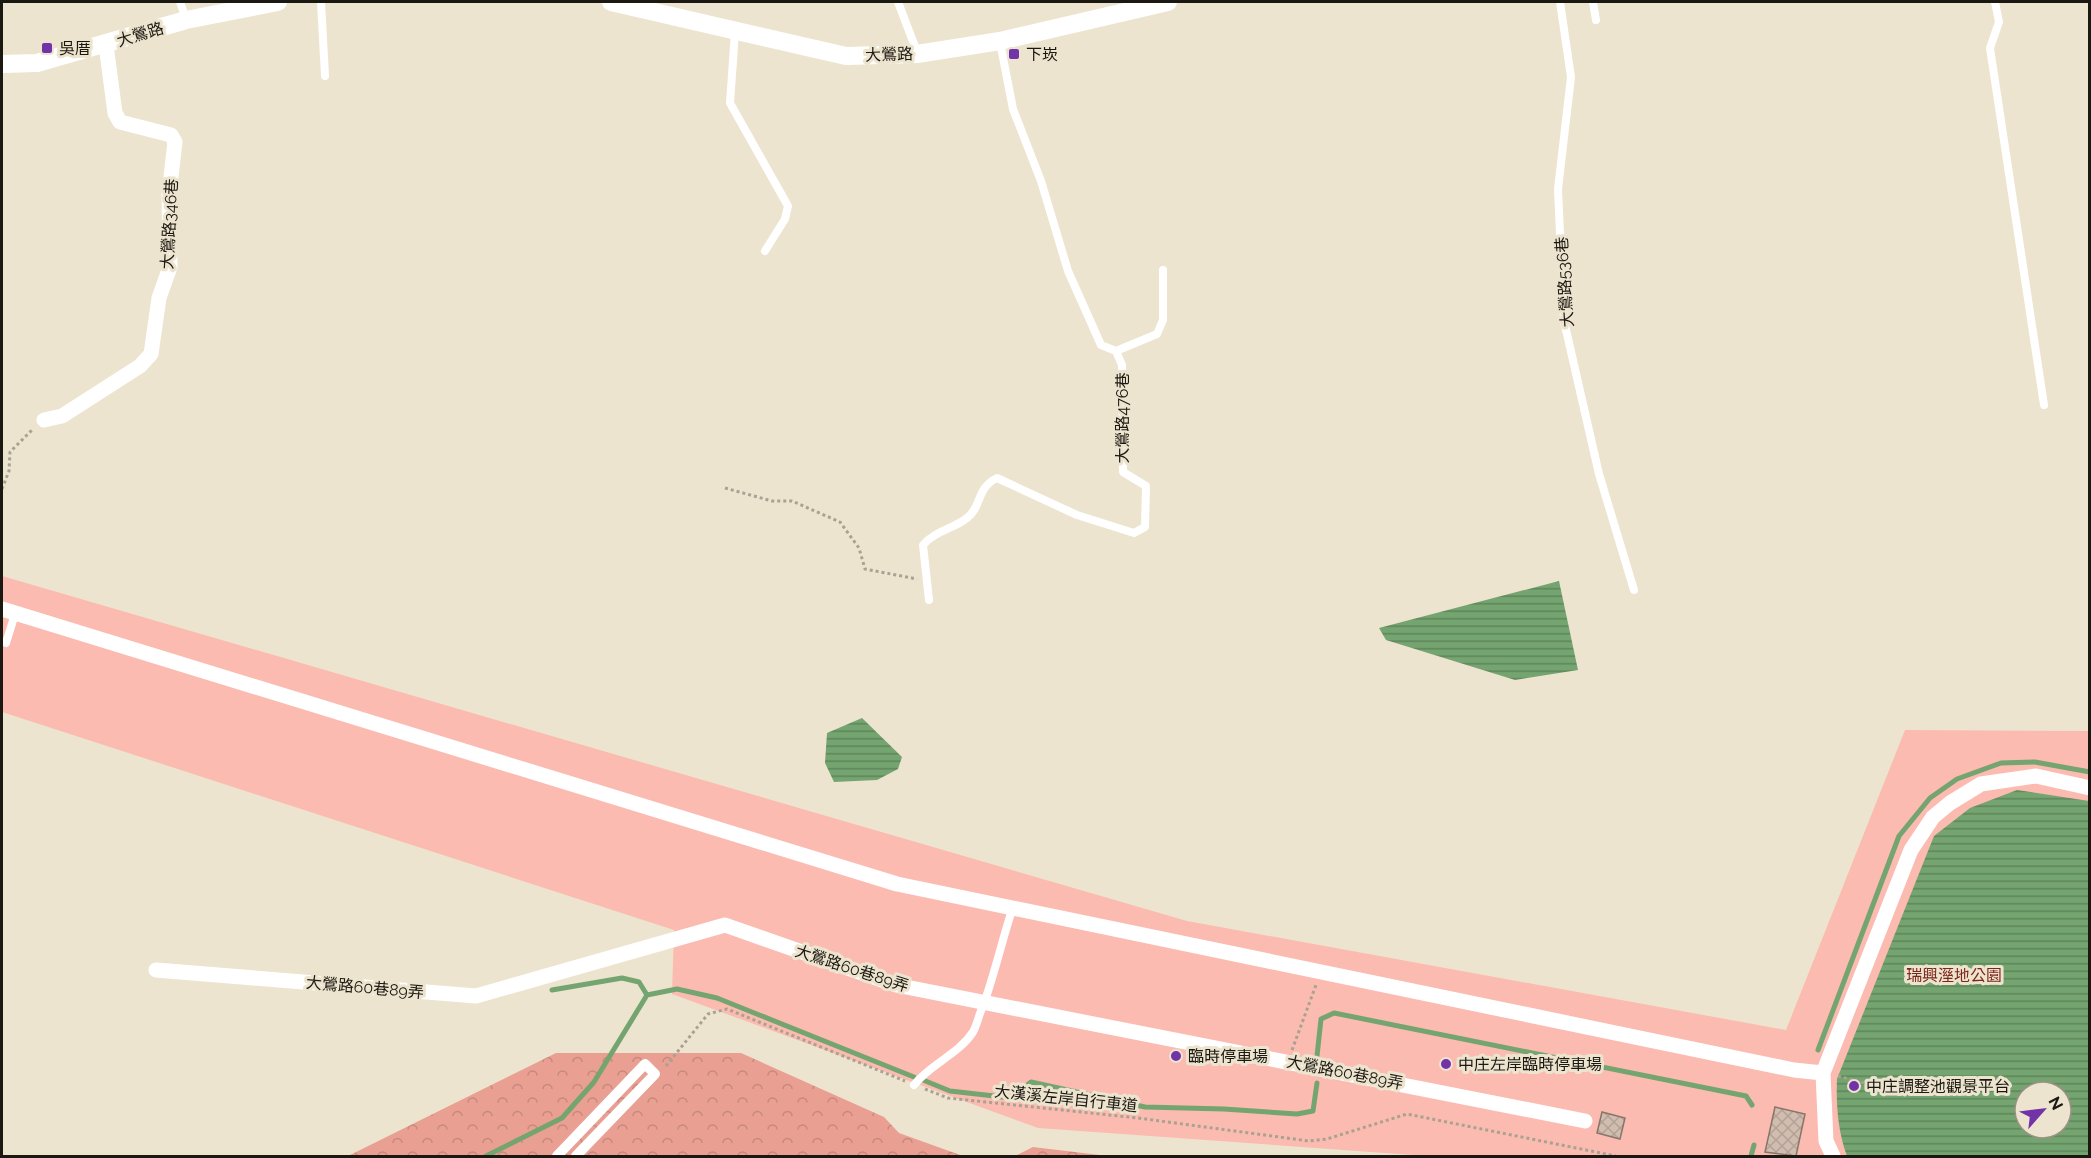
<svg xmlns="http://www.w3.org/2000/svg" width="2091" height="1158" font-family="Raleway,'Noto Sans TC',sans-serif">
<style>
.green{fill:#fbbbb0;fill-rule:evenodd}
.forest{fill:url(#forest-crowns)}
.water{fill:url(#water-rules);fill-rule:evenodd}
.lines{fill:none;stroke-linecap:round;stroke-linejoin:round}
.stream{stroke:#74a470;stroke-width:5}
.building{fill:url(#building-cross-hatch);stroke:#877568;stroke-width:1.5}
.path{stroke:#a9a292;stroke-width:3;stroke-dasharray:3 3;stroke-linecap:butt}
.service{stroke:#fff;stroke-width:8}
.pedestrian{stroke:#fff;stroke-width:10}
.minor{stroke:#fff;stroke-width:15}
.tertiary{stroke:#fff;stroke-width:18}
.poi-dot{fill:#7233a8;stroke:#ede4cf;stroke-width:2}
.labels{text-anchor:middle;stroke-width:6;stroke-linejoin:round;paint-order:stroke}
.street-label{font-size:16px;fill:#1b1811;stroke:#ede4cf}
.poi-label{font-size:16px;fill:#1b1811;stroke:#ede4cf;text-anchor:start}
.park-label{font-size:16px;fill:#7c261c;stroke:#ede4cf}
</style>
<defs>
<pattern id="forest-crowns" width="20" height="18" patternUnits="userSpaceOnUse" patternTransform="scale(1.5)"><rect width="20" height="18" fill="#e99f92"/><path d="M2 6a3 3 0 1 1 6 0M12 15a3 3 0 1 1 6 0" fill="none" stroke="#c7887d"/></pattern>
<pattern id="water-rules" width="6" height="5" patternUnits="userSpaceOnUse" patternTransform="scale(1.5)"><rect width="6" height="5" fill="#74a470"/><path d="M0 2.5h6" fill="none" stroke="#5e855b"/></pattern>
<pattern id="building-cross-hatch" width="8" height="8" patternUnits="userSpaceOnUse" patternTransform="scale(1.5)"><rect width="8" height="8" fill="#d0bdaf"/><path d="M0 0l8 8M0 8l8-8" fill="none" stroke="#b2a296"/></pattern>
</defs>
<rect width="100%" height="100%" fill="#ede4cf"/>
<!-- green -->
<path class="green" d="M2 576 1187 921 1786 1030 1905 730 2089 731V1156H1427L1038 1128 672 994 674 930 2 712ZM2025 1092H2061V1128H2025Z"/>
<!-- forest -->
<path class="forest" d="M556 1053H741L884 1117 899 1133 963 1156H348Z
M1033 1147 1108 1156H1015Z"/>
<!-- water -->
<path class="water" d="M1559 581 1578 670 1515 680 1386 640 1379 628Z
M862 718 902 757 898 769 877 780 834 782 825 763 827 733Z
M2017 790 2089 801V1156H1847C1838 1131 1836 1106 1837 1079L1934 836 1970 808ZM2025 1092H2061V1128H2025Z"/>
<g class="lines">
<!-- stream -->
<path class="stream" d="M552 990 622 978 639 982 647 995
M1818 1050 1899 836 1930 798 1957 779 2001 763 2035 762 2090 772
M1317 1056 1321 1019 1334 1013 1746 1096 1752 1105
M923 1080 950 1091 1012 1098 1031 1082 1145 1107 1224 1109 1297 1114 1313 1111 1317 1083
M486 1156 562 1118 594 1082 647 995 677 989 717 998 914 1077
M1751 1156 1754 1145"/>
</g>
<!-- building -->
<path class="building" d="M1775 1107 1805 1114 1796 1156 1765 1152Z
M1602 1112 1625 1118 1620 1139 1597 1133Z"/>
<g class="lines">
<!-- path -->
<path class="path" d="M725 488 772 501H792L840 522 859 548 865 569 917 579
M2 489 9 471 10 452 33 429
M1292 1050 1316 985
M666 1066 708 1014 727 1009 905 1081
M1838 1076 1871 1085
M925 1089 948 1098 1138 1118 1309 1141 1327 1139 1407 1114 1616 1156"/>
<!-- service -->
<path class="service" d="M180 2 186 19
M321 2 325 76
M898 2 917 52
M1560 2 1571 77 1558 189 1564 321 1599 474 1634 590
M1593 2 1596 20
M1995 2 1999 22 1990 48 2044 405
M735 32 730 103 788 206 785 219 765 251
M1116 351 1157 334 1163 320V270
M929 600 923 545C935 531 953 529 967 518 982 507 976 488 997 478L1077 515 1134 533 1145 527 1146 486 1123 472 1122 365 1116 351 1101 345 1068 271 1041 181 1013 109 1000 42
M2 641 6 643 15 614
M914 1085C930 1064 958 1055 973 1032 977 1025 979 1014 983 1006 995 973 1002 940 1013 907"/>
<!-- pedestrian -->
<path class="pedestrian" d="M557 1156 645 1064 655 1074 576 1156"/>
<!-- minor -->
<path class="minor" d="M44 420 62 416 140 366 151 354 159 298 170 267 169 194 175 142 171 135 120 122 115 113 106 45
M2 609 897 884 1794 1070 1823 1073
M156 970 476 996 725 925 896 985 1585 1121
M1833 1156 1826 1141 1823 1073 1911 850 1933 817 1950 803 1981 784 2036 776 2090 788"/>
<!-- tertiary -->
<path class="tertiary" d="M611 2 846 56 917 54 1000 41 1168 2
M2 64 37 63 186 20 278 2"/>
</g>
<!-- markers -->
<g class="poi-dot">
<rect x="41" y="42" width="12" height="12" rx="3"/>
<rect x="1008" y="48" width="12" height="12" rx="3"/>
<circle cx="1176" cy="1056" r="6"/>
<circle cx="1446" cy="1064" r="6"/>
<circle cx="1854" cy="1086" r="6"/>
</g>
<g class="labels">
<!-- street labels -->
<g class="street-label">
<text transform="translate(140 34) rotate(-17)" y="6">大鶯路</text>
<text transform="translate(889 54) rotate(-2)" y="6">大鶯路</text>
<text transform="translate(169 224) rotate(-87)" y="6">大鶯路346巷</text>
<text transform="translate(1564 282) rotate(-94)" y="6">大鶯路536巷</text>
<text transform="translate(1122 418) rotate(-90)" y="6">大鶯路476巷</text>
<text transform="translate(852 968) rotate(18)" y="6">大鶯路60巷89弄</text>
<text transform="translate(365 987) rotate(5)" y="6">大鶯路60巷89弄</text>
<text transform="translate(1345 1072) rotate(11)" y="6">大鶯路60巷89弄</text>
<text transform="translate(1066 1098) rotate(6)" y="6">大漢溪左岸自行車道</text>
</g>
<!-- poi labels -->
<g class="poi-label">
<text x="59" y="54">吳厝</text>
<text x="1026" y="60">下崁</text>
<text x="1188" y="1062">臨時停車場</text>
<text x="1458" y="1070">中庄左岸臨時停車場</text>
<text x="1866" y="1092">中庄調整池觀景平台</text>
</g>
<!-- park labels -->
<g class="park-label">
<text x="1954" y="981">瑞興溼地公園</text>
</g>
</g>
<!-- border -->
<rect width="2091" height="1158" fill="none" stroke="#1b1811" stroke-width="6"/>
<!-- north arrow -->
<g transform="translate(2043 1110) rotate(62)"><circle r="28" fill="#ede4cf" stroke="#999283" stroke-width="1.5"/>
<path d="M0-4.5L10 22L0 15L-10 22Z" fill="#7233a8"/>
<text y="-9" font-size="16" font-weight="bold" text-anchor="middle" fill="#1b1811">N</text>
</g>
</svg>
